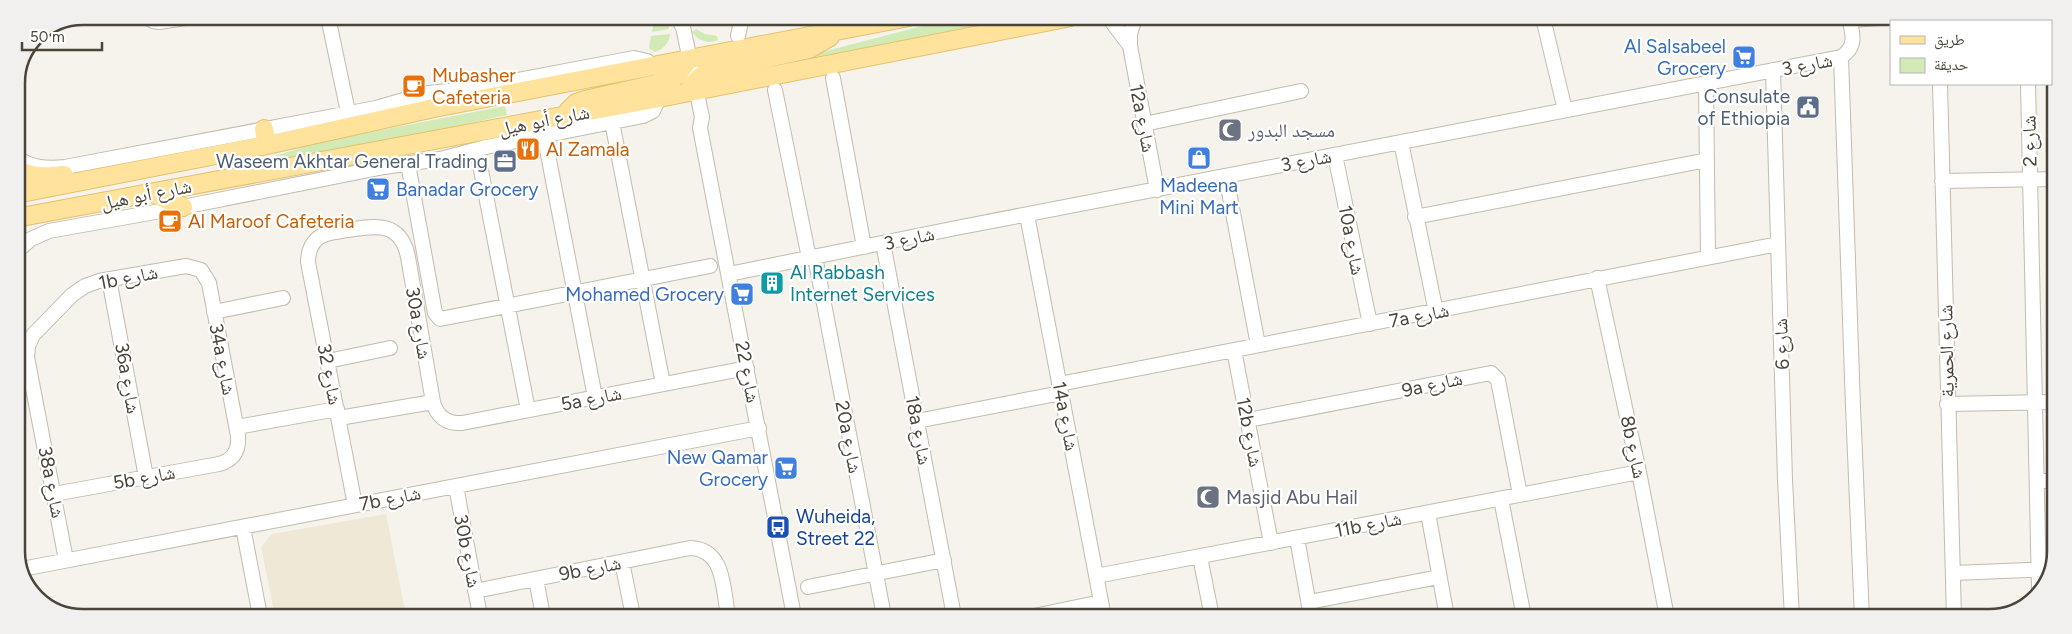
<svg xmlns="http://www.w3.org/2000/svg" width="2072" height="634" font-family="Figtree,'Noto Naskh Arabic',sans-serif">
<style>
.education{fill:#efe8d6}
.green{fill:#d2eab5}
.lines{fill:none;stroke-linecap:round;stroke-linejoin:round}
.minor-casing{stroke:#c2bbae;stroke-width:16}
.major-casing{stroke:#e6c16a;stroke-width:20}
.minor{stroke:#fff;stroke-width:14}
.major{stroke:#ffe39c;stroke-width:18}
.labels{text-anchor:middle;stroke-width:4.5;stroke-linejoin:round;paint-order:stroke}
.shop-label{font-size:19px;fill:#366cbe;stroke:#fff;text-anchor:end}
.street-label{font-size:19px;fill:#4b4439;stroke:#fff}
.food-label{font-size:19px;fill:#c56008;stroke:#fff;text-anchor:start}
.service-label{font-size:19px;fill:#4e5e75;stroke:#fff;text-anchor:end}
.worship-label{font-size:19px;fill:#5b616d;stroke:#fff;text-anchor:start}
.culture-label{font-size:19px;fill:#0d838f;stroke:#fff;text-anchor:start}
.transit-label{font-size:19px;fill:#164399;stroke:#fff;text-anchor:start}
.rim{fill:none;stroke:#4b4439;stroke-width:2.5}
</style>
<rect width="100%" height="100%" fill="#f6f3ec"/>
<!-- education -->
<path class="education" d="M386 514 406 616H275L261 547 272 534Z"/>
<!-- green -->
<path class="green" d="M655 17H667L669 29 652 32Z
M962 17H1020L732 75 731 71 826 51 930 24Z
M696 29 705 34 717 36 718 40C707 44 699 41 692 32Z
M670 34C669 43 664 49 655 52L649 49 651 36Z
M505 106 507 115 351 150 235 168 320 142Z"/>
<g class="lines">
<!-- minor casing -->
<g class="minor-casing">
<path id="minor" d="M144 16 153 21 159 22 198 16
M328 17 348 112
M817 17 822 25 830 33
M1109 18 1130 46
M1135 18 1130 34V46L1157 190
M1543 18 1565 110
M678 19 683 27 702 117 700 128 794 616
M1939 19V21
M1850 20 1880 18
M738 36 742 17
M1841 57 1853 407 1862 618
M1773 70 1785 480 1792 618
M833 78 864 247
M1706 83 1708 257
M1940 84 1954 618
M2028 84 2039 589
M775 90 809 258
M612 122 663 384
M1144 124 1301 91
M544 134 595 397
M1401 142 1436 312
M477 150 528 410
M1335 155 1370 324
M16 157C31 168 47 169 65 167L376 108 428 93 470 89 634 58 647 61 653 67
M408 164 435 313 440 319 710 266
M1226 176 1258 345
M1942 181 2055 179
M1027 215 1104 617
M1415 217 1707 160
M883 243 954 616
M16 252 31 239 49 231 183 207 384 167 440 159 486 147 643 116 653 111 659 98
M815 257 884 616
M729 274 956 228 1841 57C1857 47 1853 34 1849 18
M1597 278 1639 472 1667 617
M109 279 146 477
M214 312 283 298
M1234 350 1271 543
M328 361 390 348
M1059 384 1778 244
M1947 404 2054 402
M339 418 433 402
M1248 420 1491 373 1498 380 1520 495
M917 421 1061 393
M237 427 337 409
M2037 481H2054
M456 486 480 616
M54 494 219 464C233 460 239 451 238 436L209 283 201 270 186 266 99 281 85 286 72 295 33 335 28 346 27 357 66 560
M1501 499 1524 617
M355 505 308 262C308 253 311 244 318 238 326 232 338 232 348 230 377 225 401 222 408 257L433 402C437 417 447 424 462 423L747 368
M1428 513 1447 617
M243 527 260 616
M1297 538 1311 617
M1200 557 1212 617
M622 562 633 616
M22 569 759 428
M1953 573 2053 569
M1096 576 1639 472
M536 579 543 616
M808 587 944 560
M475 591 690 548C725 549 723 589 728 616
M1309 602 1439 577
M1029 617 1101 602"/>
</g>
<!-- major casing -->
<g class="major-casing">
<path id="major" d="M687 92 700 77 712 70 809 49 830 37
M568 111 576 103 585 100 669 81 678 75 689 59
M264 129 267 145
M16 169C32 178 47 177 64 175
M153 193 183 207
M16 194 267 145 434 108 909 17
M16 218 659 98 1071 17"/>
</g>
<!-- minor -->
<use href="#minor" class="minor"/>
<!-- major -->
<use href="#major" class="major"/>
</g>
<!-- icons -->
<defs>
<g id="supermarket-square" transform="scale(1.25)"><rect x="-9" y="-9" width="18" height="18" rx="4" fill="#3f7fe0" stroke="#fff"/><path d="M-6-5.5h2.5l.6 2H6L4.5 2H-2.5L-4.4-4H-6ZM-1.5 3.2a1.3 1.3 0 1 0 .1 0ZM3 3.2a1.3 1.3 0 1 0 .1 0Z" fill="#fff"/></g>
<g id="cafe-square" transform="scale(1.25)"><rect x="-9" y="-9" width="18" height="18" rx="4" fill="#e8710a" stroke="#fff"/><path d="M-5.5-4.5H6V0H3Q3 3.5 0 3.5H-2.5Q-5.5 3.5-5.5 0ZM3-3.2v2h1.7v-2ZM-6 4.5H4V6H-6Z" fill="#fff"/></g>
<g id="civic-square" transform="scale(1.25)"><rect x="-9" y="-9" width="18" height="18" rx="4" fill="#5c6f8a" stroke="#fff"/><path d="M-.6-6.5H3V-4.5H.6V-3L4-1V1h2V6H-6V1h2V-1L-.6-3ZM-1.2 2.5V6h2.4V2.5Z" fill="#fff"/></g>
<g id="mosque-square" transform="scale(1.25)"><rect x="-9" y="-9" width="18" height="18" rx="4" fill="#6b7280" stroke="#fff"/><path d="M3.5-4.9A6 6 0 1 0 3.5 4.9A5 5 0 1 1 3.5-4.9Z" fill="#fff"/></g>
<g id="restaurant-square" transform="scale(1.25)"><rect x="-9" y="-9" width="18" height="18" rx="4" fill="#e8710a" stroke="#fff"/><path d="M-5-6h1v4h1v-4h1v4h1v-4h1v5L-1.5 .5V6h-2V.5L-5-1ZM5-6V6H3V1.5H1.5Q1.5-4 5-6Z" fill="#fff"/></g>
<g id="shop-square" transform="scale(1.25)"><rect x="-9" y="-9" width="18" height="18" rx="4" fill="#3f7fe0" stroke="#fff"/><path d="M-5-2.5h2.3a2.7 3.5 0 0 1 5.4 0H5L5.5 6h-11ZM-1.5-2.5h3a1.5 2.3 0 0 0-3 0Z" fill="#fff"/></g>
<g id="office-square" transform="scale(1.25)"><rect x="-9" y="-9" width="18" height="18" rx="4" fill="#5c6f8a" stroke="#fff"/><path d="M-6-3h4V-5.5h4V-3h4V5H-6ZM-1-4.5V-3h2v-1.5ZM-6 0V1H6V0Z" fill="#fff"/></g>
<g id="building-square" transform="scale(1.25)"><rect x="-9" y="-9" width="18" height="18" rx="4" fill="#0f9aa8" stroke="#fff"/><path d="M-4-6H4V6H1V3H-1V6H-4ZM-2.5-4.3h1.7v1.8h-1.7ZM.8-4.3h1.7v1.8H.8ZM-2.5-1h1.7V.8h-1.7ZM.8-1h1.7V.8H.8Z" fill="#fff"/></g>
<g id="bus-square" transform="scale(1.25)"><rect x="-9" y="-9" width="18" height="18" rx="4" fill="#1a4fb4" stroke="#fff"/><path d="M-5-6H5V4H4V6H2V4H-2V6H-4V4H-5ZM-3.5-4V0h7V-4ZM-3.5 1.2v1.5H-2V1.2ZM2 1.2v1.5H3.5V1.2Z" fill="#fff"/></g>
</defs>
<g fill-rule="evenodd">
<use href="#supermarket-square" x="1744" y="57"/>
<use href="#cafe-square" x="414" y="86"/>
<use href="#civic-square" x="1808" y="107"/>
<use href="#mosque-square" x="1230" y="130"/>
<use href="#restaurant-square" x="528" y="149"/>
<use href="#shop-square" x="1199" y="158"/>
<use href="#office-square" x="505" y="161"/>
<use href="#supermarket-square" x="378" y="189"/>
<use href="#cafe-square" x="170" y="221"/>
<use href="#building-square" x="772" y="283"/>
<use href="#supermarket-square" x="742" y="294"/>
<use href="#supermarket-square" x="786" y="468"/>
<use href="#mosque-square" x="1208" y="497"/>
<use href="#bus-square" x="778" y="527"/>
</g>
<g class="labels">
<!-- shop labels -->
<g class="shop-label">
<text x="1726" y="53">Al Salsabeel<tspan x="1726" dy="22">Grocery</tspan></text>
<text x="1199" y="192" text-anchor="middle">Madeena<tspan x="1199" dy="22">Mini Mart</tspan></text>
<text x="396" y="196" text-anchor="start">Banadar Grocery</text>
<text x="724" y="301">Mohamed Grocery</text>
<text x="768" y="464">New Qamar<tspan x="768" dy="22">Grocery</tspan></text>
</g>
<!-- street labels -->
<g class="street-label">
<text transform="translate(1807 64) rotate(-11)" y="7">شارع 3</text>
<text transform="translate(1143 118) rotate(79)" y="7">12a شارع</text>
<text transform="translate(544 120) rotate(-11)" y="7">شارع أبو هيل</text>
<text transform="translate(2029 141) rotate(-91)" y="7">شارع 2</text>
<text transform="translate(1306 160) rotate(-11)" y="7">شارع 3</text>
<text transform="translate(146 194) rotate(-11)" y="7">شارع أبو هيل</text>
<text transform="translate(909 238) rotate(-12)" y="7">شارع 3</text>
<text transform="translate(1352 240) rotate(79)" y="7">10a شارع</text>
<text transform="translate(128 277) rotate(-11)" y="7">1b شارع</text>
<text transform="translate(1419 315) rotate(-11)" y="7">7a شارع</text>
<text transform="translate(419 323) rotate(80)" y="7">30a شارع</text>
<text transform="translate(1781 344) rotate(-92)" y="7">شارع 6</text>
<text transform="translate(1946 351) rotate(-91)" y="7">شارع الحمرية</text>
<text transform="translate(223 359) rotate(79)" y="7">34a شارع</text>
<text transform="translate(748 372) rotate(79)" y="7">شارع 22</text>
<text transform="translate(330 374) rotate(79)" y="7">شارع 32</text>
<text transform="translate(128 378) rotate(80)" y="7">36a شارع</text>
<text transform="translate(1432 384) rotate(-12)" y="7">9a شارع</text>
<text transform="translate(591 398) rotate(-11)" y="7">5a شارع</text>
<text transform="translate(1066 416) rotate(79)" y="7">14a شارع</text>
<text transform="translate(919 430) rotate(79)" y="7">18a شارع</text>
<text transform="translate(1250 432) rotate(79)" y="7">12b شارع</text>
<text transform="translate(849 437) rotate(79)" y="7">20a شارع</text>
<text transform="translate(1634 447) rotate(78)" y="7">8b شارع</text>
<text transform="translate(144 477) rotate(-10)" y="7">5b شارع</text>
<text transform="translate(52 482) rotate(79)" y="7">38a شارع</text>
<text transform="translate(390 498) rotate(-11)" y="7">7b شارع</text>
<text transform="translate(1368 524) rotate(-11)" y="7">11b شارع</text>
<text transform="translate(468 551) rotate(79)" y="7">30b شارع</text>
<text transform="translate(590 568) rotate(-11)" y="7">9b شارع</text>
</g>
<!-- food labels -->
<g class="food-label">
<text x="432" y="82">Mubasher<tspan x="432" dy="22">Cafeteria</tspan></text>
<text x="546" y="156">Al Zamala</text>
<text x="188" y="228">Al Maroof Cafeteria</text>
</g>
<!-- service labels -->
<g class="service-label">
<text x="1790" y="103">Consulate<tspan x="1790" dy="22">of Ethiopia</tspan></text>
<text x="488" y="168">Waseem Akhtar General Trading</text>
</g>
<!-- worship labels -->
<g class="worship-label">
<text x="1248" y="137">مسجد البدور</text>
<text x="1226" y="504">Masjid Abu Hail</text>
</g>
<!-- culture labels -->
<g class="culture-label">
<text x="790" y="279">Al Rabbash<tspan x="790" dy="22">Internet Services</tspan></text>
</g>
<!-- transit labels -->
<g class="transit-label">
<text x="796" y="523">Wuheida,<tspan x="796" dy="22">Street 22</tspan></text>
</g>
</g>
<!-- crop -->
<path d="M0 0H2072V634H0ZM83 25H1989A58 58 0 0 1 2047 83V551A58 58 0 0 1 1989 609H83A58 58 0 0 1 25 551V83A58 58 0 0 1 83 25Z" fill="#f1f0ef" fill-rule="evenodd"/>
<path class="rim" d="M83 25H1989A58 58 0 0 1 2047 83V551A58 58 0 0 1 1989 609H83A58 58 0 0 1 25 551V83A58 58 0 0 1 83 25Z"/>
<!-- legend -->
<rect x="1890" y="20" width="162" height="65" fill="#ffffff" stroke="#b7b4b0"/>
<rect x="1900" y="36" width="25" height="8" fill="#ffe39c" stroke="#b7b4b0"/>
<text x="1934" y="45" font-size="15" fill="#4b4439">طريق</text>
<rect x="1900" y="58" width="25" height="15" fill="#d2eab5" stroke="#b7b4b0"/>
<text x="1934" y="70" font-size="15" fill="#4b4439">حديقة</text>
<!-- scale -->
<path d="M22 42v8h80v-8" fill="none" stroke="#4b4439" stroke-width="2.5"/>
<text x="30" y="42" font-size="15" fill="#4b4439" stroke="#ffffff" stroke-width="4" paint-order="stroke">50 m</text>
</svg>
